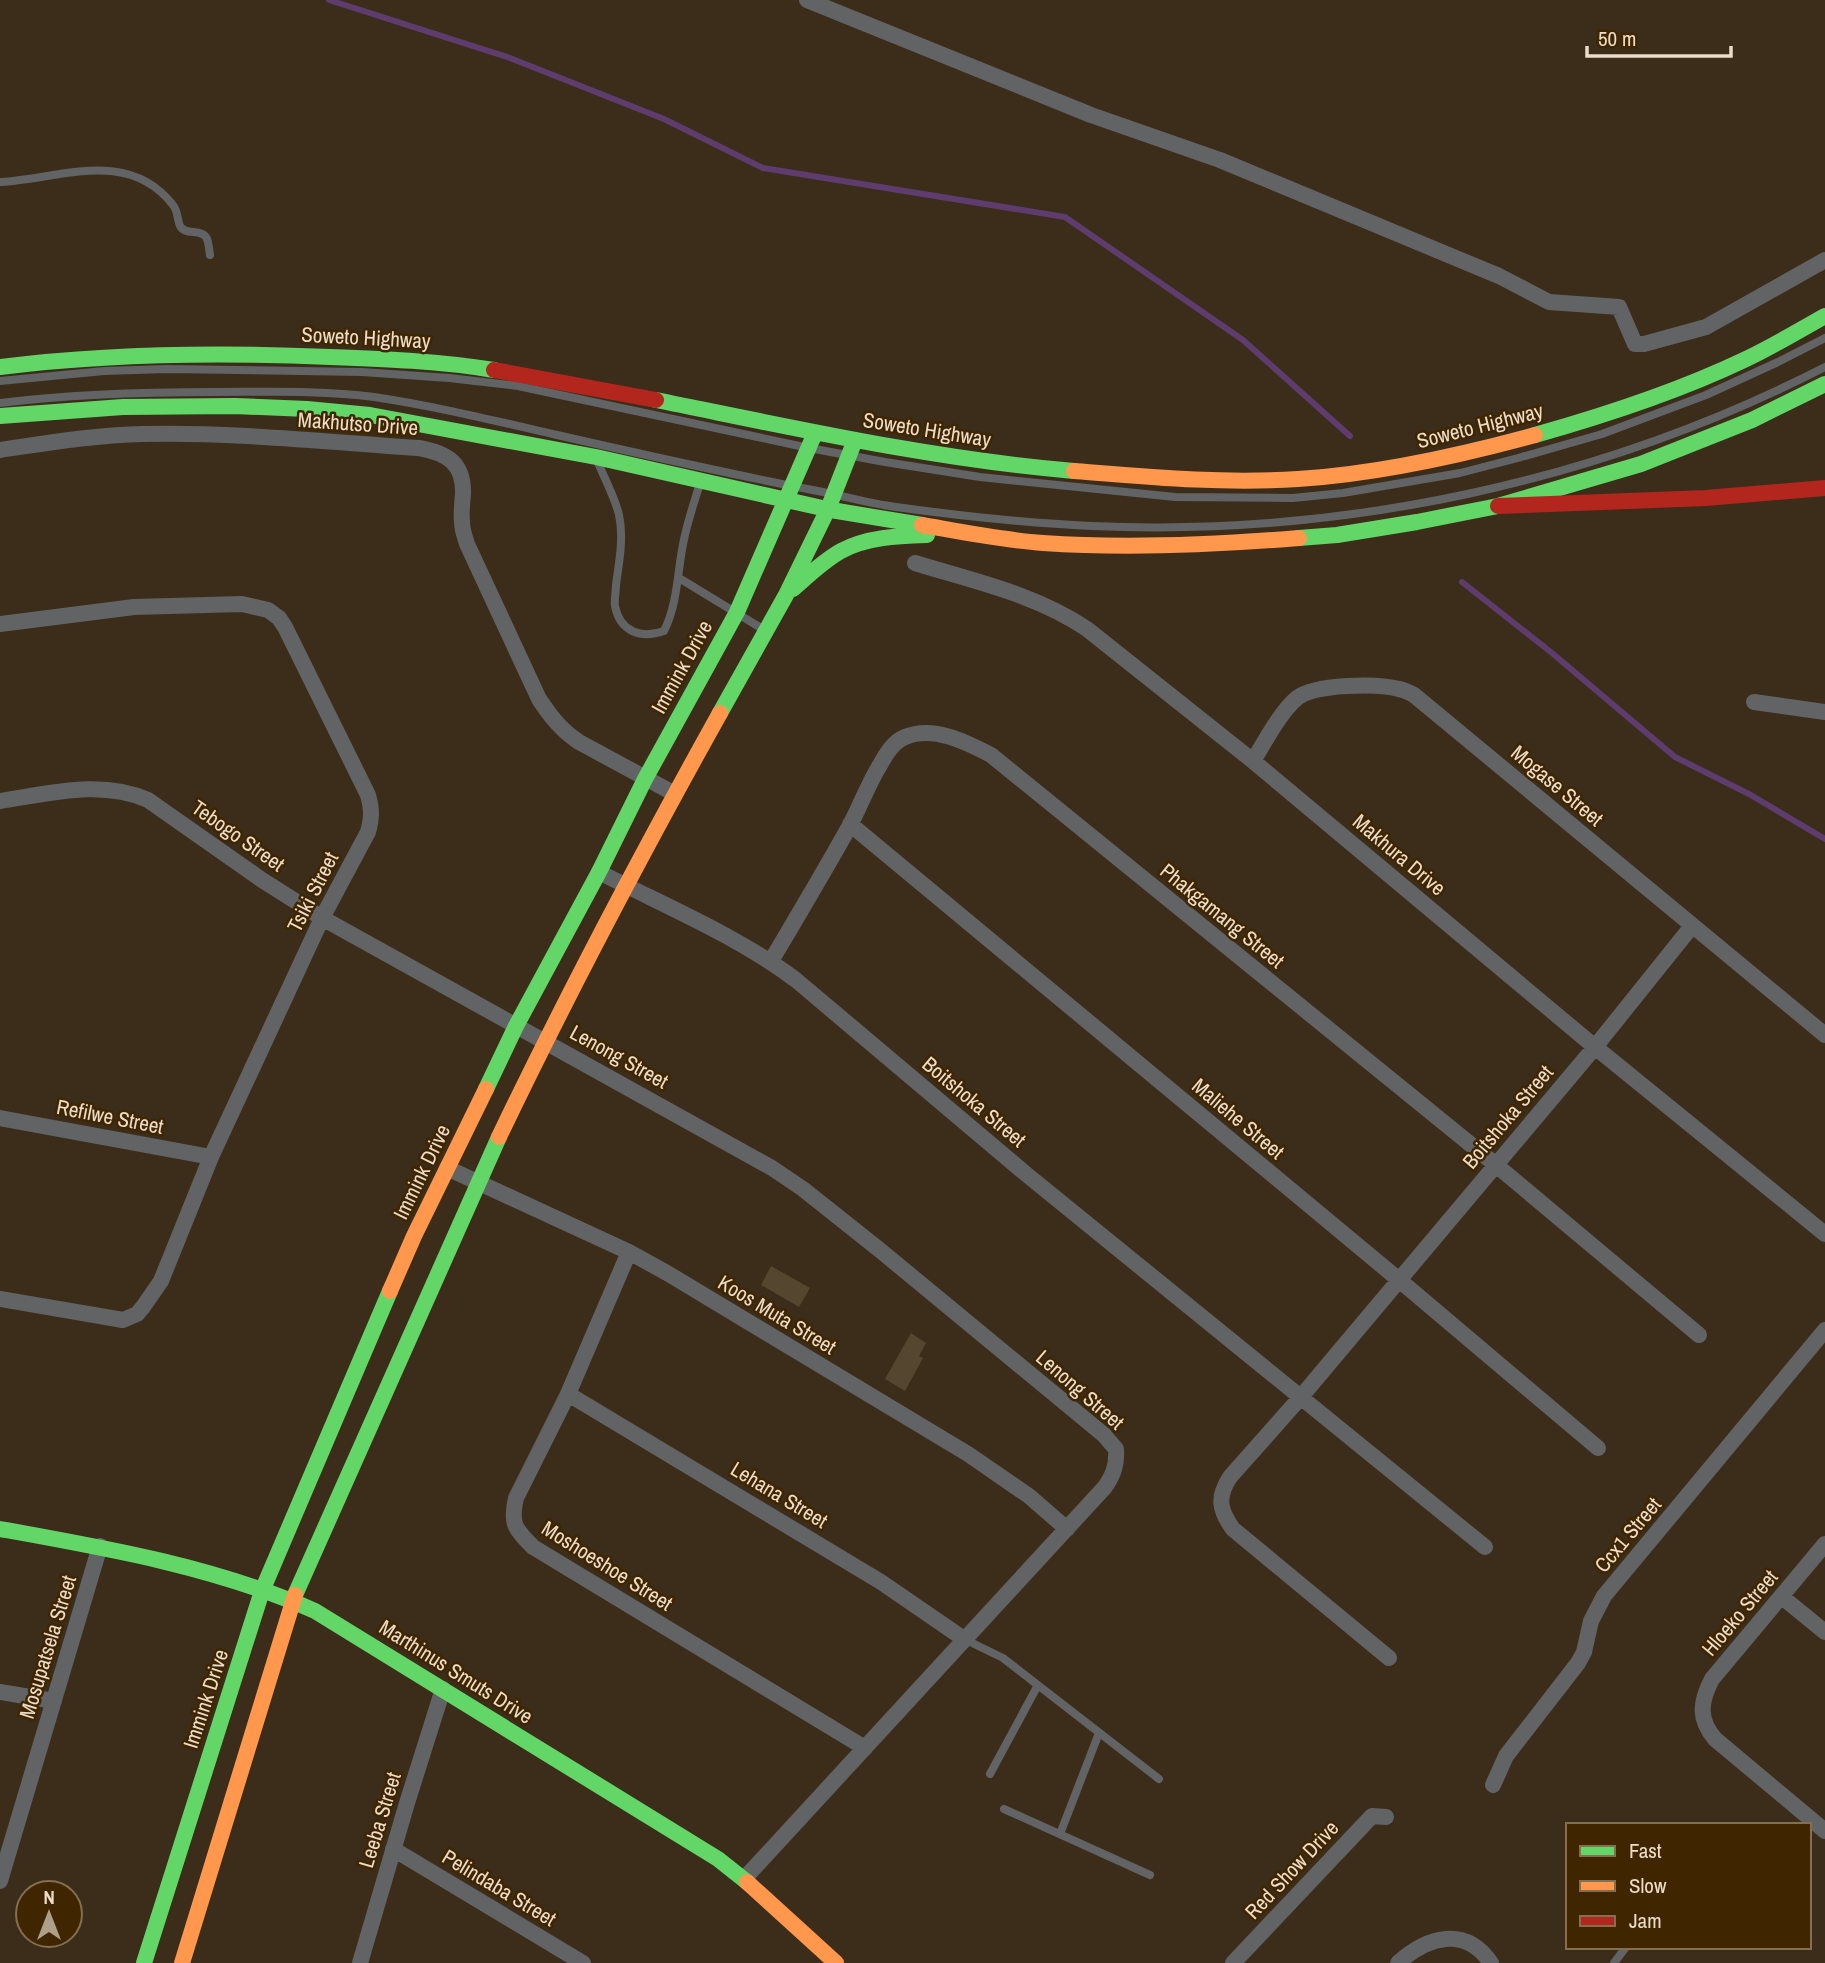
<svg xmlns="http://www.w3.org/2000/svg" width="1825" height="1963" font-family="'Archivo Narrow',sans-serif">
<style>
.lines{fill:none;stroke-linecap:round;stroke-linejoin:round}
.stream{stroke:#5e3c6e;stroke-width:6}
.building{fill:#55462f}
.lane{stroke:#616365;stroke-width:8}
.street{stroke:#616365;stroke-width:16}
.fast{stroke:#63d668;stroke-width:16}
.slow{stroke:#ff974d;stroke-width:16}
.jam{stroke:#b3261e;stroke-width:16}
.labels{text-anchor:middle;stroke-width:5;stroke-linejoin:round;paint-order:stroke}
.street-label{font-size:21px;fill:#ecdcc9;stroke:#3f2600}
</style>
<rect width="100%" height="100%" fill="#3b2d19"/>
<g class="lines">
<!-- stream -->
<path class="stream" d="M329 0 510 58 664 119 763 168 1065 217 1243 340 1350 436
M1462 582 1552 653 1675 757 1749 794 1825 839"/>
</g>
<!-- building -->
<path class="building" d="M771 1266 810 1288 799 1307 761 1285Z
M911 1333 926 1343 919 1356 923 1358 905 1391 885 1379Z"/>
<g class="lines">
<!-- lane -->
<path class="lane" d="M0 182C59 179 128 147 173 205 178 211 177 219 180 226 185 236 203 228 207 239 209 244 209 250 210 255
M0 381 104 371 167 369 362 372 449 378 518 386 809 448 885 462 980 477 1175 497 1293 498 1343 493 1460 473 1518 458 1602 434 1706 395 1778 362 1825 338
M0 403C72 394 143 392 215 392 268 392 321 390 374 397 435 406 496 421 557 435 645 455 734 475 823 492 847 497 871 504 896 507 961 516 1026 523 1092 526 1343 537 1601 482 1825 367
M597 460C604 478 615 497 619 515 624 538 619 562 616 585 616 592 614 600 615 606 620 632 641 639 664 631 679 601 677 567 685 535 689 517 695 500 700 483
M679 578 766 631
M964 1639 1003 1658 1159 1779
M990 1774 1038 1685
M1004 1809 1150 1875
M1060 1834 1099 1733
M1614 1963 1626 1947"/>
<!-- street -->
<path class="street" d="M807 0 1091 115 1220 160 1499 276 1549 302 1619 307 1635 344H1644L1706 327 1825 260
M0 450C47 443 95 435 143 434 233 432 328 442 419 448 447 453 464 463 463 494 462 504 461 513 462 522 462 530 465 537 467 544L539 699C551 717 561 730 579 742L675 794
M915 563C973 581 1036 594 1087 629L1253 761 1595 1047 1825 1234
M0 624 134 607 242 604 268 610 279 618 285 627 368 795C372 809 372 818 368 832L322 918 211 1157 161 1281 143 1307 137 1314 123 1320 0 1299
M1754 702 1825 712
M1253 761C1264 743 1281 711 1297 698 1315 684 1377 683 1399 689 1405 690 1410 693 1414 695L1825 1035
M0 801C48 794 101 779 148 800L262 880 322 918 772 1168 803 1189 881 1251 1104 1435 1116 1449C1117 1464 1114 1474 1105 1487L744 1879
M850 824 1398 1279 1598 1448
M599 872C665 906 736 935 796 980L1026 1174 1485 1547
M771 961C797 917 824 872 849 827 860 807 868 784 880 765 886 754 893 742 905 737 933 725 966 742 991 755L1496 1165 1699 1335
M0 1118 211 1157
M447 1168 629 1252 667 1273 968 1454 1029 1496 1067 1529
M629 1252 568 1394 516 1498C510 1524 515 1529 533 1547L865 1748
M568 1394 881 1582 964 1639
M1825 1544 1712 1679C1700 1702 1698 1719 1715 1739L1825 1831
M1782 1597 1825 1632
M1389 1658 1233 1529C1219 1510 1217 1497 1230 1477L1300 1398 1595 1047 1692 926
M0 1692 54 1701
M1493 1785 1506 1756 1578 1663 1584 1652 1591 1621 1604 1596 1825 1330
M393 1849 583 1963
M0 1881 100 1546
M360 1963 407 1803 443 1689
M1233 1963 1372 1816 1386 1817
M1398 1963C1427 1937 1465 1925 1491 1963"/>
<!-- fast -->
<path class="fast" d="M0 367C110 353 219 352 330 357 385 359 440 361 494 370
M656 400C795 428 932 459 1074 471
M0 416 123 407 235 406 307 409 370 415 596 457 831 510 922 525
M1535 435C1606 415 1677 392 1744 360 1772 347 1798 331 1825 316
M1299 538 1337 535 1417 522 1498 506 1641 464 1752 420 1825 384
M793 589C808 576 823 561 841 551 867 537 898 536 927 535
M720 713 786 595 828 509 855 440
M486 1089 516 1026 599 872 645 779 737 612 815 433
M0 1529C106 1548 216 1567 315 1611L718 1859 747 1882
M295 1595 499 1137
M144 1963 262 1591 390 1291"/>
<!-- slow -->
<path class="slow" d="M1074 471C1149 477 1223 484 1298 479 1378 474 1458 456 1535 435
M922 525C962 532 1002 540 1043 543 1129 549 1214 545 1299 538
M499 1137C568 993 642 853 720 713
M390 1291 414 1236 486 1089
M747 1882 836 1963
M182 1963 295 1595"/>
<!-- jam -->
<path class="jam" d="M494 370 656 400
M1498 506 1706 498 1825 488"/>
</g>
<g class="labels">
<!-- street labels -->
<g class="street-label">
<text transform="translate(366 338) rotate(3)" y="7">Soweto Highway</text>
<text transform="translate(358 424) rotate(4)" y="7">Makhutso Drive</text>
<text transform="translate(1480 426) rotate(-14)" y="7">Soweto Highway</text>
<text transform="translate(927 430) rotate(9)" y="7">Soweto Highway</text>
<text transform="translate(682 667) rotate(-61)" y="7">Immink Drive</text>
<text transform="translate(1557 786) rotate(40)" y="7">Mogase Street</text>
<text transform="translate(238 836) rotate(35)" y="7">Tebogo Street</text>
<text transform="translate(1399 855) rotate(40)" y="7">Makhura Drive</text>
<text transform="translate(313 892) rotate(-63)" y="7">Tsiki Street</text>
<text transform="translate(1222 916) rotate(39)" y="7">Phakgamang Street</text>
<text transform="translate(619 1057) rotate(29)" y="7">Lenong Street</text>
<text transform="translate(974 1102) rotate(40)" y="7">Boitshoka Street</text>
<text transform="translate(110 1117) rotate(11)" y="7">Refilwe Street</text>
<text transform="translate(1508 1117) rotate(-50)" y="7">Boitshoka Street</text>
<text transform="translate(1238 1119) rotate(40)" y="7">Maliehe Street</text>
<text transform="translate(422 1172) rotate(-64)" y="7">Immink Drive</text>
<text transform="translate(777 1315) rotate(31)" y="7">Koos Muta Street</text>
<text transform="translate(1080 1390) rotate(41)" y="7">Lenong Street</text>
<text transform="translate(779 1495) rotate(31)" y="7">Lehana Street</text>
<text transform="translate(1628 1535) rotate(-50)" y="7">Ccx1 Street</text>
<text transform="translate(607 1566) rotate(32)" y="7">Moshoeshoe Street</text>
<text transform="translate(1740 1613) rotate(-50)" y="7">Hloeko Street</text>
<text transform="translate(48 1647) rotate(-73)" y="7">Mosupatsela Street</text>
<text transform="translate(456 1672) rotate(32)" y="7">Marthinus Smuts Drive</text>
<text transform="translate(206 1699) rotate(-72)" y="7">Immink Drive</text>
<text transform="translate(380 1820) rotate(-73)" y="7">Leeba Street</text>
<text transform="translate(1292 1870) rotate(-47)" y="7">Red Show Drive</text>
<text transform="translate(499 1888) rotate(31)" y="7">Pelindaba Street</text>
</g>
</g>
<!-- legend -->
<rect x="1566" y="1823" width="245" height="126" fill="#3f2600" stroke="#846f50" stroke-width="2"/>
<rect x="1580" y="1846" width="35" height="10" fill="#63d668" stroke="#846f50" stroke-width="2"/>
<text x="1629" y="1858" font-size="21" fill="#ecdcc9">Fast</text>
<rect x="1580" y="1881" width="35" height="10" fill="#ff974d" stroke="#846f50" stroke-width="2"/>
<text x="1629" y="1893" font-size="21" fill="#ecdcc9">Slow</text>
<rect x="1580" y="1916" width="35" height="10" fill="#b3261e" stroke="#846f50" stroke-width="2"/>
<text x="1629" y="1928" font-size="21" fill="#ecdcc9">Jam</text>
<!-- north arrow -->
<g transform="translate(49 1914)"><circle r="33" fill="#3f2600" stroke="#846f50" stroke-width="2"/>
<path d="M0-5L12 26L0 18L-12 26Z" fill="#ae9f8b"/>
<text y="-10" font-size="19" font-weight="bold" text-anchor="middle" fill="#ecdcc9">N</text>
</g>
<!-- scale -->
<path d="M1587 46v10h144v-10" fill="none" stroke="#ecdcc9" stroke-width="3.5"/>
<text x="1598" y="46" font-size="21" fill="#ecdcc9" stroke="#3f2600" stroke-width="5" paint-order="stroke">50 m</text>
</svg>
